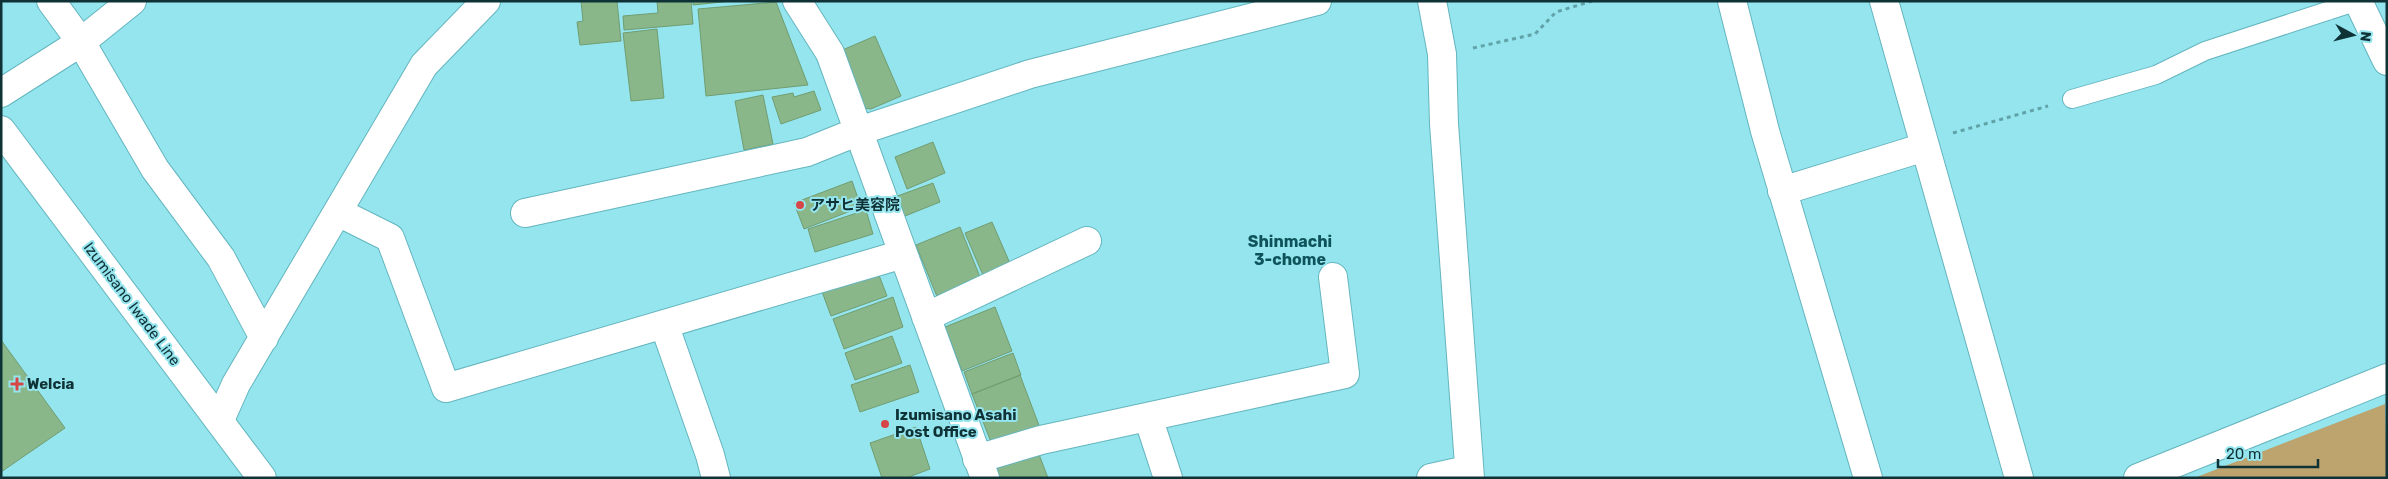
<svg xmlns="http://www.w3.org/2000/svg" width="2388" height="479" font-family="Rubik,'Noto Sans JP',sans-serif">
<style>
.green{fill:#bda36d}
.building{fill:#8ab789;stroke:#719d71}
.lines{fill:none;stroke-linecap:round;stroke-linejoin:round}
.service-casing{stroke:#64b5be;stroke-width:20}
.minor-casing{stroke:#64b5be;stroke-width:30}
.primary-casing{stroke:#64b5be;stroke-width:30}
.path{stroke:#62a2a9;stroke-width:3;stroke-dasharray:4 4;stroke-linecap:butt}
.service{stroke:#fff;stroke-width:18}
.minor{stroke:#fff;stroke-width:28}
.primary{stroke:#fff;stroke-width:28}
.poi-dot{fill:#d64646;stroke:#94e5ee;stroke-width:2}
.labels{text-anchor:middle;stroke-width:4;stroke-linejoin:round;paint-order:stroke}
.poi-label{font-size:15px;font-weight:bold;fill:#0f3236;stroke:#94e5ee;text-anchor:start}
.street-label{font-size:15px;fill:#0f3236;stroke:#94e5ee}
.neighbourhood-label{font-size:16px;font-weight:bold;fill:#0e5359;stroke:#94e5ee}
</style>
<rect width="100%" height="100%" fill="#94e5ee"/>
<!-- green -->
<path class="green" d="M2385 404 2387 478H2194Z"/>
<!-- building -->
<path class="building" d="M581 1H617L621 41 580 45 577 22 583 21Z
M657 1H691L693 24 624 30 623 16 658 13Z
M693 1H732L693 5Z
M776 2 808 85 706 96 698 9Z
M657 29 664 98 631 101 623 33Z
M875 36 901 96 871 109 864 108 840 51Z
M814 91 821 110 781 124 772 97 793 93 794 97Z
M763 95 773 144 744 150 735 101Z
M933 142 945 173 907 189 895 157Z
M852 181 861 207 804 229 794 203Z
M933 183 940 202 900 218 892 198Z
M866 210 873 234 815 252 808 229Z
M992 222 1012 268 985 280 965 233Z
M960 227 982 282 938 299 916 245Z
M877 270 887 296 831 316 821 289Z
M893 297 903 327 844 349 833 319Z
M995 307 1012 351 962 371 945 327Z
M892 336 902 363 855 380 845 353Z
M1 340 65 428 1 472Z
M1013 353 1021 375 972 394 964 372Z
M910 365 919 392 860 412 851 385Z
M1020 375 1040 428 993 447 972 394Z
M916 427 930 469 906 478H882L870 443Z
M1037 449 1048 478H996L992 467Z"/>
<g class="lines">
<!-- service casing -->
<g class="service-casing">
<path id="service" d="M2072 99 2156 75 2205 51 2358 1"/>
</g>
<!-- minor casing -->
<g class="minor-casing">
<path id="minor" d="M51 1 81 42 155 169 221 258 264 338
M797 1 830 53 985 478
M1432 1 1442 54 1444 124 1470 478
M1732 1 1765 131 1868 478
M1884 1 2019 478
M2358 1 2387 61
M1 93 81 42 132 1
M1782 191 1925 147
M338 212 390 238 446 388 903 254
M525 213 807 152 859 131 1030 74 1317 1
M926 317 1087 241
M664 324 710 455 716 478
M1148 417 1168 478
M220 420 236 384 424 65 486 1
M977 459 1041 440 1345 374 1333 277
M1431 478 1467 470
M2138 478 2387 378"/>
</g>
<!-- primary casing -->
<g class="primary-casing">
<path id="primary" d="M1 130 262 478"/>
</g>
<!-- path -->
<path class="path" d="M1473 48 1535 34 1556 12 1592 1
M1953 133 2048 106"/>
<!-- service -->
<use href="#service" class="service"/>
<!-- minor -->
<use href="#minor" class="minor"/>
<!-- primary -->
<use href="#primary" class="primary"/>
</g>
<!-- markers -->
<g class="poi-dot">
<circle cx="800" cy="205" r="5"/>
<path d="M14.5 376.5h5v5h5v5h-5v5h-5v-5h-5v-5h5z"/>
<circle cx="885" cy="424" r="5"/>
</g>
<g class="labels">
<!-- poi labels -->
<g class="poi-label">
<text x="810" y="210">アサヒ美容院</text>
<text x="27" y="389">Welcia</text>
<text x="895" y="420">Izumisano Asahi<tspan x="895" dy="17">Post Office</tspan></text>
</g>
<!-- street labels -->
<g class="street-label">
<text transform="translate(132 304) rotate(53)" y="5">Izumisano Iwade Line</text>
</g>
<!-- neighbourhood labels -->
<g class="neighbourhood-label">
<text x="1290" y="247">Shinmachi<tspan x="1290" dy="18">3-chome</tspan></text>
</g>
</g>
<!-- border -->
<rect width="2388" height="479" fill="none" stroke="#0f3236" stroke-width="5"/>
<!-- north arrow -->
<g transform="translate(2353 35) rotate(97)" stroke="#94e5ee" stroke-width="4" paint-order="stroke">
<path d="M0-4L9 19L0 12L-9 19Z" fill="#0f3236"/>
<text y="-8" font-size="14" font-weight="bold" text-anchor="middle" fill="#0f3236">N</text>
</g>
<!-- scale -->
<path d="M2218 459v8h100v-8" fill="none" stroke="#0f3236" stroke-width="2.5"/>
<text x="2226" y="459" font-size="15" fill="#0f3236" stroke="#94e5ee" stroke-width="4" paint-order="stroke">20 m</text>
</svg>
